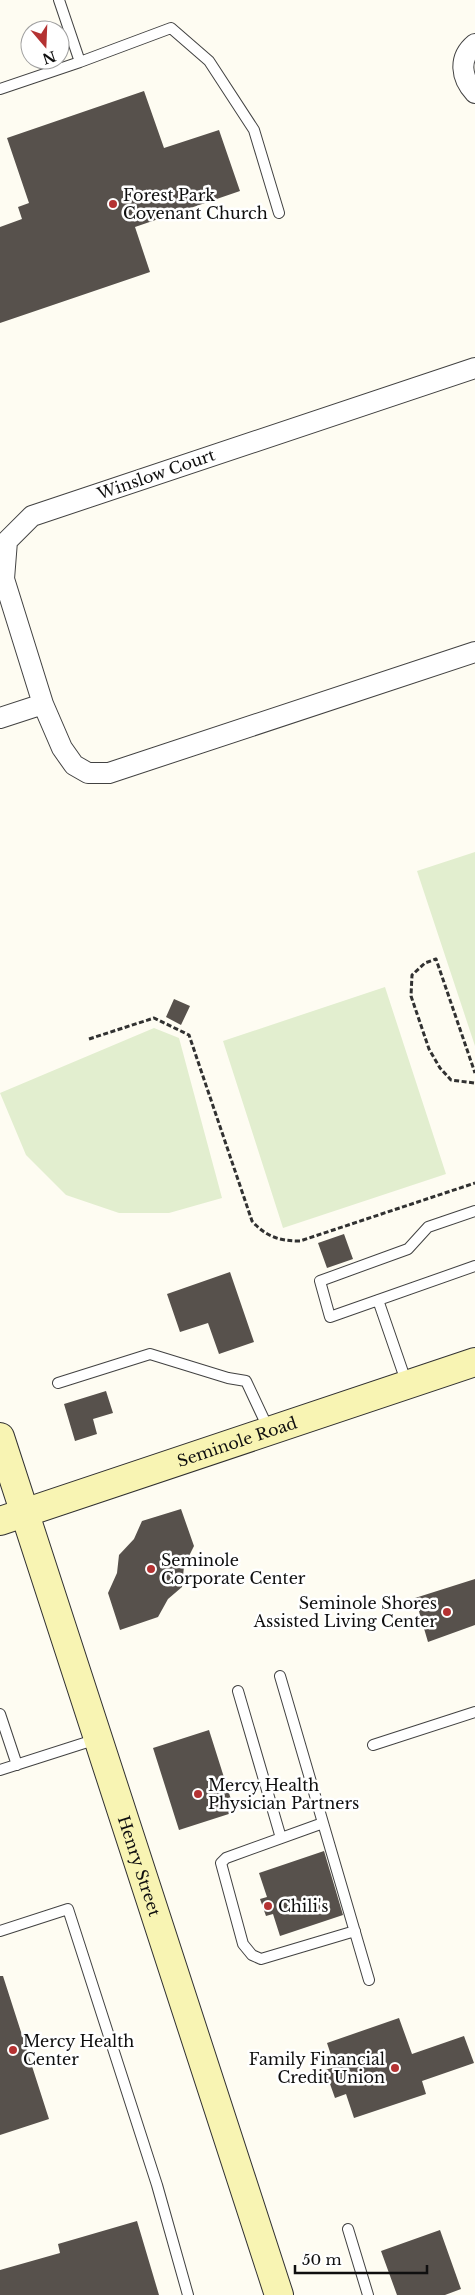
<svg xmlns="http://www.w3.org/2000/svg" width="475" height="2295" font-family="'Libre Baskerville',serif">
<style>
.pitch{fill:#e2eecf}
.building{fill:#57514c}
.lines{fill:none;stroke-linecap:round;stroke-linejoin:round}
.lane-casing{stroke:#424242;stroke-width:12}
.street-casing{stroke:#424242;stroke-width:22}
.secondary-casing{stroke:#313131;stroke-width:30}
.path{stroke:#313131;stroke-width:3;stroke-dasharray:5 2.5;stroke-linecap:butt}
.lane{stroke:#fff;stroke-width:10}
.street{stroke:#fff;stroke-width:20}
.secondary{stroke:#f8f4b3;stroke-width:28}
.poi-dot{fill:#b43232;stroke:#fff;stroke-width:2}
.labels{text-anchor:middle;stroke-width:5;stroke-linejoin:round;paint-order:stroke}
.poi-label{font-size:16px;fill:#0f0f0f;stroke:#fff;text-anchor:start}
.street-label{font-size:16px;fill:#0f0f0f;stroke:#fff}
</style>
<rect width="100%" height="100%" fill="#fefcf2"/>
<!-- pitch -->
<path class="pitch" d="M475 852V1046L417 871Z
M385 987 446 1174 283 1228 223 1041Z
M154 1028 179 1038 222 1198 169 1213H119L66 1195 26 1155 0 1093Z"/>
<!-- building -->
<path class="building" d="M144 91 164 148 219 130 240 191 135 227 150 272 0 323V227L22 219 18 207 29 203 7 138Z
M174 999 190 1006 181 1025 166 1017Z
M344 1234 353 1259 327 1268 318 1243Z
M230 1272 254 1342 219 1354 208 1323 180 1332 167 1294Z
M106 1391 113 1413 93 1419 97 1434 75 1441 64 1404Z
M181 1509 194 1546 184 1566 182 1587 168 1599 158 1617 120 1630 108 1593 117 1573 119 1555 134 1539 142 1521Z
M475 1579V1625L428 1642 415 1598Z
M209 1730 235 1812 179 1830 153 1748Z
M324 1851 343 1915 280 1936 273 1914 266 1916 260 1899 267 1897 259 1873Z
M0 1976H3L49 2119 0 2135Z
M399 2018 412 2054 464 2036 474 2063 422 2081 426 2094 354 2118 346 2094 335 2098 325 2070 335 2067 327 2043Z
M137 2221 159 2295H0V2270L60 2253 58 2244Z
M440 2230 461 2289 445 2295H397L381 2251Z"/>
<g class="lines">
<!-- lane casing -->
<g class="lane-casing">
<path id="lane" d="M59 0 80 62 171 28 209 61 254 130 279 213
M0 89 80 62
M475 1211 428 1227 408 1249 320 1281 330 1317 475 1266
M378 1300 407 1384
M58 1383 150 1354 228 1378 246 1381 269 1430
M280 1676 369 1980
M238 1691 281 1838
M0 1714 17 1765
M373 1745 475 1712
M0 1770 97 1739
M323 1823 226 1858 221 1863 243 1944 252 1955 261 1959 355 1931
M0 1931 68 1909 157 2185 188 2295
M348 2229 368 2295"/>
</g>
<!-- street casing -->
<g class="street-casing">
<path id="street" d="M475 44C458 58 461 78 475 93
M475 368 32 516 7 541 4 579 43 704 62 748 74 765 88 773H109L475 652
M0 718 43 704"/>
</g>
<!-- secondary casing -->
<g class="secondary-casing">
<g id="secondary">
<path id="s1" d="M0 1437 279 2295"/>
<path id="s2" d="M0 1521 475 1362"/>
</g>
</g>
<!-- path -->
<path class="path" d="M89 1039 154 1018 189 1035 252 1221C266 1237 280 1241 300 1241L475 1183
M474 1083 451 1080 440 1068 429 1049 411 996 412 975 425 963 436 959 475 1073"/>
<!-- lane -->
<use href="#lane" class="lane"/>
<!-- street -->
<use href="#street" class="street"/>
<!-- secondary -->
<use href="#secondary" class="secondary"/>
</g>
<!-- markers -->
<g class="poi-dot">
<circle cx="113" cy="204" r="5"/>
<circle cx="151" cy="1569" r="5"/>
<circle cx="447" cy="1612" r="5"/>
<circle cx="198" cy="1794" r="5"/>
<circle cx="268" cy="1906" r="5"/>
<circle cx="13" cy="2050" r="5"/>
<circle cx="395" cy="2068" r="5"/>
</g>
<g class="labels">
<!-- poi labels -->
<g class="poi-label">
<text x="123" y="201">Forest Park<tspan x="123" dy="18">Covenant Church</tspan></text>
<text x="161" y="1566">Seminole<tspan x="161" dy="18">Corporate Center</tspan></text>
<text x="437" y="1609" text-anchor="end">Seminole Shores<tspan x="437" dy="18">Assisted Living Center</tspan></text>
<text x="208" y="1791">Mercy Health<tspan x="208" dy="18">Physician Partners</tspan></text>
<text x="278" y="1912">Chili's</text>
<text x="23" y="2047">Mercy Health<tspan x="23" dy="18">Center</tspan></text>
<text x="385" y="2065" text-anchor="end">Family Financial<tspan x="385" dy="18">Credit Union</tspan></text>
</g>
<!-- street labels -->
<g class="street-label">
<text transform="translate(156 474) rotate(-19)" y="6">Winslow Court</text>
<text dy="6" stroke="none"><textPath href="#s2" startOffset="250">Seminole Road</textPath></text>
<text dy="6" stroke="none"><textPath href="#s1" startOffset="451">Henry Street</textPath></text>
</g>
</g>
<!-- north arrow -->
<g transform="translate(45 45) rotate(161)"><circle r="24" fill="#ffffff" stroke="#9f9f9f"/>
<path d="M0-4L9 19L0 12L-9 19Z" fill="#b43232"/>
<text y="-8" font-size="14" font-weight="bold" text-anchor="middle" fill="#0f0f0f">N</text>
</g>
<!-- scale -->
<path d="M295 2265v8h132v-8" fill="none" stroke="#0f0f0f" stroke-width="2.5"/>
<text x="302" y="2265" font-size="15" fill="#0f0f0f" stroke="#ffffff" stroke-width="4" paint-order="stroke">50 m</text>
</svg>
